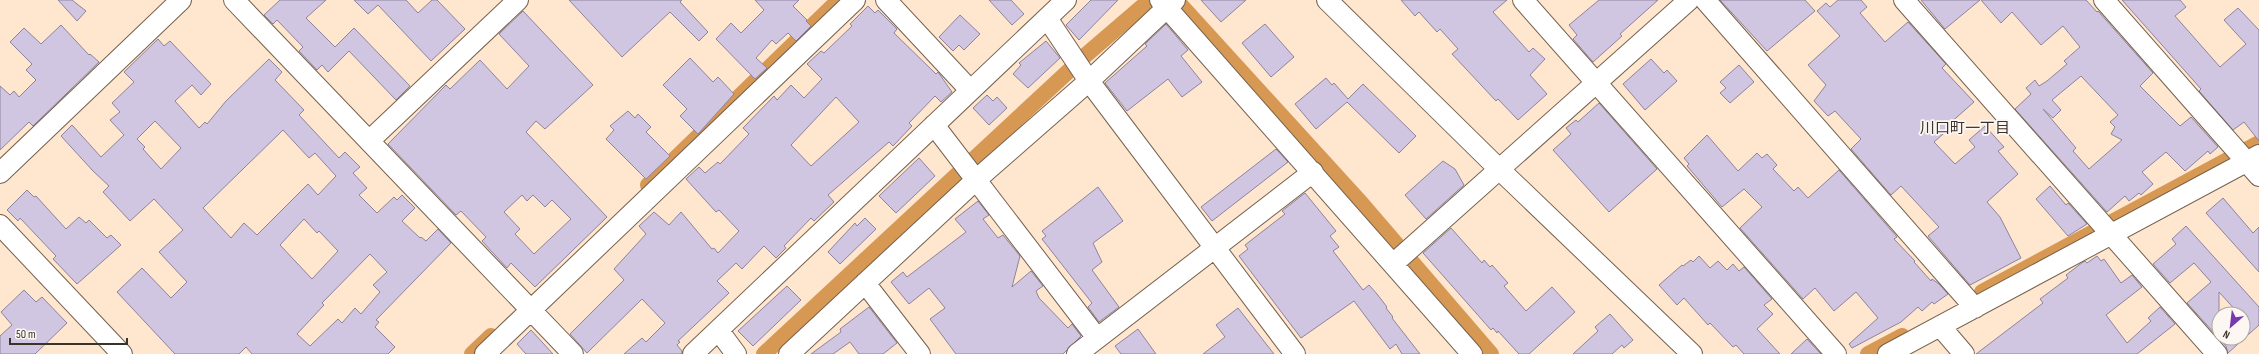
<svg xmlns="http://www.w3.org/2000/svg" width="2259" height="354" font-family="'Sofia Sans Condensed','Noto Sans JP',sans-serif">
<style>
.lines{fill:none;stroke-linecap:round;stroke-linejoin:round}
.canal{stroke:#d79853;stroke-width:16}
.building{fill:#d1c6e2;stroke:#8e839d;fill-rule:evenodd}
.minor-casing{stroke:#75614d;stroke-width:22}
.minor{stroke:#fff;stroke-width:20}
.labels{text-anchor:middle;stroke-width:3.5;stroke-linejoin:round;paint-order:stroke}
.neighbourhood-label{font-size:15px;fill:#3b3229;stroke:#fcf7f2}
</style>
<rect width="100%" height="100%" fill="#fee6cf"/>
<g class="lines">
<!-- canal -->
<path class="canal" d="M1176 0 1361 203 1491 354
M648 185 839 0
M1982 292 2259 143
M472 354 491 336
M764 354 1087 54 1150 0
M1868 354 1902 336"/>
</g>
<!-- building -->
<path class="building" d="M58 0H72L86 11 77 21Z
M280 0H326L306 18 335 47 354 28 410 86 396 100 349 51 328 72 322 65 317 70 299 51 303 47 277 20 273 24 264 15Z
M354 0H406L418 13 432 0H437L465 29 431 61 378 5 368 14Z
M569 0H682L680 2 708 32 699 41 670 12 622 57Z
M755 0H799L793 6 807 20 806 21 811 26 796 41 788 33 776 44 772 40 756 58 767 68 755 79 716 39 731 23 741 33 764 10Z
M989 0H1011L1024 14 1012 25Z
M1091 0H1118L1079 40 1066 25Z
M1201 0H1246L1221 22Z
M1401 0H1507L1493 12 1529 52 1533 48 1545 59 1530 75 1547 94 1518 120 1498 99 1496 101 1452 54 1458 49 1440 29 1437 32 1419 12 1415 16Z
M1599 0H1658L1620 34 1622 36 1593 62 1573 39 1577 35 1569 25Z
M1720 0H1805L1815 11 1767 51Z
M1838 0H1861L1867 7 1860 13 1885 42 1908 22 1946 64 1942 68 1974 102 1948 125 1950 128 1934 142 1955 164 1975 147 1969 140 1985 126 2004 147 1998 151 2018 174 1987 202 2000 217 2021 258 1970 285 1928 236 1939 227 1901 186 1891 195 1851 149 1861 139 1835 111 1828 116 1814 101 1826 85 1808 65 1840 36 1817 11 1826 3 1830 7Z
M1921 0H1980L1945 29Z
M1981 0H2086L2097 12 2098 11 2153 73 2140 86 2180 126 2191 117 2218 147 2210 154 2208 151 2185 171 2166 152 2142 172 2153 184 2141 195 2139 193 2129 201 2125 196 2107 212 2015 109 2031 94 2026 88 2035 80 2039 86 2047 81 2067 64 2064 61 2080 47 2063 26 2041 45 2012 12 2001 23ZM2081 76 2118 115 2110 122 2115 127 2111 134 2122 140 2089 169 2073 151 2076 148 2043 109 2053 118 2061 110 2052 100Z
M2122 0H2180L2186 7 2175 16 2220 67 2246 44 2224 20 2238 8 2259 30V141L2244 122 2233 130 2199 91 2201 89Z
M868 6 875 13 878 10 897 29 894 33 936 74 938 72 952 92 941 102 935 96 909 123 912 126 893 146 889 142 828 195 834 202 814 221 811 218 784 246 786 248 776 258 764 246 742 269 736 263 717 281 729 293 678 341 680 342 677 345 682 351V354H624L642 338 646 342 665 323 642 299 587 353 570 334 624 280 614 269 646 234 639 226 654 212 669 225 681 212 712 249 714 248 718 253 739 231 719 210 716 212 686 179 699 167 705 173 718 162 720 164 749 134 743 128 774 96 777 100 791 85 804 98 822 79 807 64 821 51 824 53 852 26 850 24ZM836 97 859 122 811 166 791 145Z
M523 11 593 85 545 129 536 121 526 132 607 217 535 287 511 263 507 268 482 241 486 237 461 211 456 215 388 144 446 85 450 89 480 60 507 89 529 66 499 34ZM522 195 527 201 533 195 545 207 552 200 571 219 534 254 515 234 520 229 504 212Z
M960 15 980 34 964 50 959 45 953 51 939 37Z
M1166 24 1188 50 1181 56 1202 82 1182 97 1168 79 1127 111 1105 83 1147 46 1145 44Z
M1265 24 1294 57 1271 77 1242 43Z
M61 25 89 55 90 54 99 62 33 126 29 122 0 150V86L10 95 14 91 19 97 36 80 26 70 32 64 10 42 24 28 41 44Z
M158 39 164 46 170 41 211 84 201 95 192 85 175 101 199 128 205 122 207 124 226 101 269 59 282 72 275 80 304 110 299 115 339 158 345 152 360 167 353 173 367 188 359 195 377 213 394 197 397 200 402 195 415 208 402 221 420 238 421 237 426 241 438 229 451 243 376 320 379 322 375 327 395 347 388 354H252L246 347 239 354H175L117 292 142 268 171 298 187 282 159 252 183 230 154 199 130 221 103 192 109 186 93 171 61 136 72 125 101 157 124 135 110 120 120 112 112 103 134 82 124 72ZM155 121 181 148 161 169 143 149 145 147 137 139ZM283 130 309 158 315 153 336 176 318 195 308 184 257 235 244 223 231 238 203 208ZM304 219 317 233 319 231 338 251 312 279 280 245ZM370 254 387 272 373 285 380 292 361 314 355 308 342 323 338 319 310 346 297 334 324 305 322 303Z
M1046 41 1060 58 1028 88 1013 74 1021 65 1019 63Z
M690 58 713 82 718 77 734 94 698 134 680 116 687 109 663 85Z
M1651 59 1664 73 1667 70 1677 81 1645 110 1623 84Z
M1739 65 1754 82 1730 103 1720 93 1726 88 1720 82Z
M1326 78 1332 85 1334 83 1348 99 1363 84 1416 136 1399 153 1347 102 1316 129 1295 104Z
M987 95 993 101 997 97 1007 108 989 125 973 108Z
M1599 103 1657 169 1609 212 1553 150 1571 134 1566 128 1576 120 1578 122Z
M628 111 635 118 638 114 651 127 646 132 670 156 646 179 606 139 614 130 610 126Z
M1707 135 1738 171 1757 153 1762 158 1767 154 1777 165 1773 169 1794 191 1798 187 1808 198 1839 170 1897 237 1894 239 1915 261 1914 262 1931 281 1932 279 1939 284 1948 294 1934 304 1932 302 1922 311 1918 307 1901 322 1852 348 1849 344 1878 318 1856 292 1834 311 1815 288 1803 299 1740 228 1762 207 1744 189 1722 207 1687 166 1689 164 1684 158Z
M1276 149 1288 162 1212 221 1201 207Z
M919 158 935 176 896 213 879 196Z
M1443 161 1455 169 1464 185 1426 219 1405 195Z
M2050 186 2066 205 2068 203 2087 224 2068 236 2036 199Z
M1098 187 1123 221 1093 243 1102 262 1092 270 1119 307 1099 322 1088 307 1092 303 1042 239 1046 236 1042 231Z
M27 190 34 197 36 196 66 229 79 217 86 223 89 220 107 238 111 235 121 245 77 284 53 259 56 256 20 218 18 221 7 210Z
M1305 193 1336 231 1330 236 1339 247 1333 251 1363 290 1369 285 1377 294 1387 307 1386 308 1393 317 1392 318 1420 354H1402L1396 344 1390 349 1354 301 1301 338 1239 256 1248 249 1245 245 1285 214 1282 211Z
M2223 198 2253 233 2259 227V272L2206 213Z
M978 201 989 215 983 219 998 238 1003 235 1020 256 1012 287 1031 271 1043 286 1036 291 1039 298 1068 328 1072 324 1081 336 1063 354H956L930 319 945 308 929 288 909 304 891 282 903 272 907 277 966 232 955 219Z
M865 218 876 229 840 264 828 252 855 223 857 226Z
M2186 226 2259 307V325L2228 353 2226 346 2187 303 2211 282 2194 263 2170 283 2153 264 2176 244 2172 239ZM2219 292 2239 314H2243V338H2219Z
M1451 228 1482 263 1484 260 1490 267 1492 265 1508 283 1504 286 1526 311 1552 287 1575 312 1529 354H1519L1498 331 1497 333 1493 328 1491 330 1423 253Z
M1699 256 1710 268 1718 261 1727 270 1733 264 1739 271 1744 267 1772 299 1764 305 1773 314 1757 329 1780 354H1744L1736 345 1733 347 1710 323 1708 325 1684 298 1677 305 1659 285 1682 265 1683 266 1691 260 1693 262Z
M2097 256 2101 261 2104 259 2121 283 2132 275 2142 287 2106 315 2127 343 2151 321 2148 318 2160 307 2175 324 2137 354H1976L2043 303 2040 299 2068 278 2066 275 2083 262 2085 261 2087 263Z
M787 286 801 300 753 346 738 331Z
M24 290 36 302 42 297 67 323 35 354H0V336L12 325 1 312Z
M869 307 897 343 883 354H859L850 342 833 354H811L841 332 840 329Z
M1238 308 1274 354H1203L1225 337 1216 325Z
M1610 314 1633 340 1624 348 1622 345 1612 354H1573L1598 331 1595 327Z
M1138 329 1156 354H1121L1115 346Z
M531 330 553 354H526L517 344Z
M1807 339 1821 354H1791Z"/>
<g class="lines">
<!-- minor casing -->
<g class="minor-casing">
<path id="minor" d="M234 0 573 354
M886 0 970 90
M1160 0 1472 354
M1327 0 1499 169 1692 354
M1523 0 1836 354
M1705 0 1975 308
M1904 0 2217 354
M2104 0 2259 176
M1047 18 1089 81 1295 354
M934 125 1097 338
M369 141 518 0
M0 173 181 0
M0 225 122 354
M1393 264 1689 0
M865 283 920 354
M1940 326 1964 354
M719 331 736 354
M485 354 855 0
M693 354 1066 0
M789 354 977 179 1089 81 1175 0
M1077 354 1313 172
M1888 354 2259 155"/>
</g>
<!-- minor -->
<use href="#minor" class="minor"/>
</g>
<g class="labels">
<!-- neighbourhood labels -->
<g class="neighbourhood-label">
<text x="1965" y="133">川口町一丁目</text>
</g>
</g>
<!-- north arrow -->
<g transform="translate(2231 326) rotate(208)"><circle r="19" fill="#fcf7f2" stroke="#afa8a2"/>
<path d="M0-3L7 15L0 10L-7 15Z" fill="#7739ae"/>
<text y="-6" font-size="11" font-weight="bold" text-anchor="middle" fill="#3b3229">N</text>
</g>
<!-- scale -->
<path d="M10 338v6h117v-6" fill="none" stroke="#3b3229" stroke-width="2"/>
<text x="16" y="338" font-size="12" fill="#3b3229" stroke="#fcf7f2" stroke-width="3" paint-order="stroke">50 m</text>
</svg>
